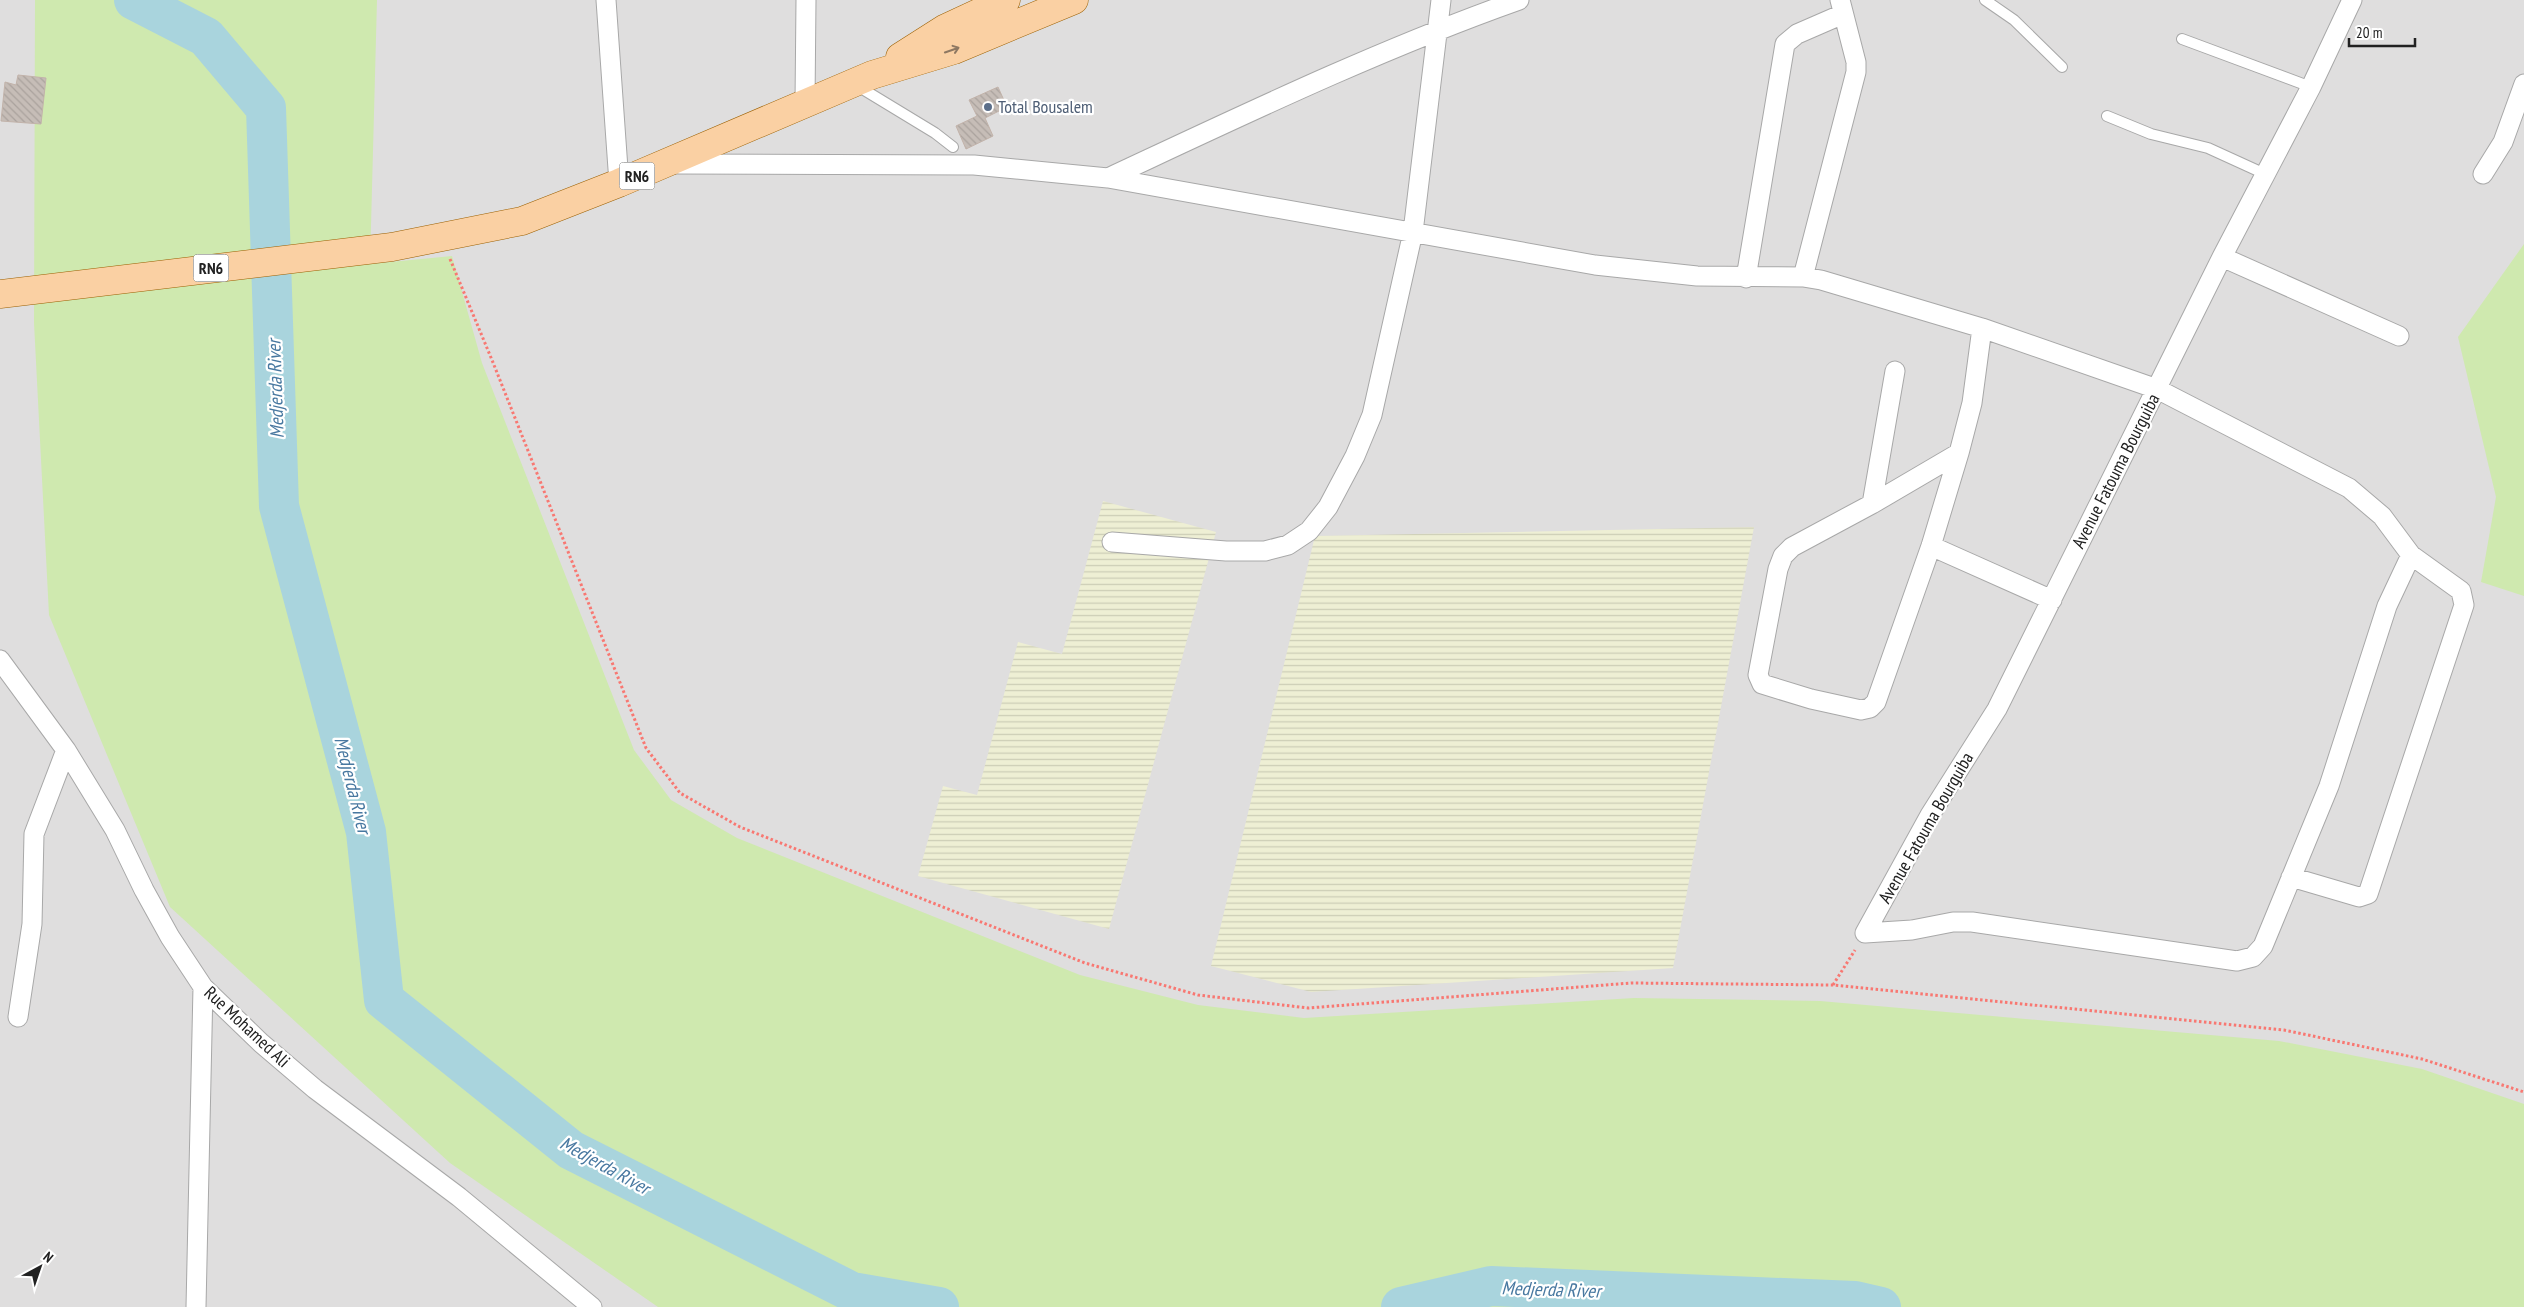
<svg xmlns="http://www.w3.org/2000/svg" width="2524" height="1307" font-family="'PT Sans Narrow',sans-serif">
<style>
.residential{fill:#dfdede}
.farmland{fill:url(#farmland-rules)}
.grass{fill:#cfe9af}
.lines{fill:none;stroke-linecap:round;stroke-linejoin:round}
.river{stroke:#a9d4dd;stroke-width:40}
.building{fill:url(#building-back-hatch);stroke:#c2b3aa}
.lane-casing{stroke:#a8a8a8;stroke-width:12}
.street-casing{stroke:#a8a8a8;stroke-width:21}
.primary-casing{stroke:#9b6003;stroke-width:29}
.path{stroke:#f87872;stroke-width:3;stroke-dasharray:2.5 2.5;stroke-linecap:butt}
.lane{stroke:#fff;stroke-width:10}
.street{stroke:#fff;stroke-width:19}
.primary{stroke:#fad0a3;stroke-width:28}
.oneway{stroke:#8e7862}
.service-dot{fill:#5c6f8a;stroke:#fff;stroke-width:2}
.labels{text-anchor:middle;stroke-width:4.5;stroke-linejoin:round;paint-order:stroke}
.shield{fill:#fff;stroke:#646464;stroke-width:1}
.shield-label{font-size:16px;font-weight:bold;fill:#212121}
.service-label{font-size:18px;fill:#4e5e75;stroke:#fff;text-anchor:start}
.street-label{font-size:18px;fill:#212121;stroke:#fff}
.water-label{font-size:19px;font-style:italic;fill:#4878a0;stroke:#fff}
</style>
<defs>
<pattern id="farmland-rules" width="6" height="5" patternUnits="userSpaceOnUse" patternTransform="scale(1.25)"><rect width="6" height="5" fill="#eeefd4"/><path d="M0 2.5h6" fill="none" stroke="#cccdb6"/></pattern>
<pattern id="building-back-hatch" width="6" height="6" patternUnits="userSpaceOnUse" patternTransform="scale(1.25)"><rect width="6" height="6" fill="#c6bdb7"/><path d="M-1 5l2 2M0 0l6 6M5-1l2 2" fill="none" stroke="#aaa29d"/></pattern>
</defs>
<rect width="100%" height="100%" fill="#f1ede7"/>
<!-- residential -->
<path class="residential" d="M0 0H2524V1307H0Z"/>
<!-- farmland -->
<path class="farmland" d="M1103 501 1216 532 1109 929 918 876 943 786 977 795 1018 642 1062 654Z
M1754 527 1673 968 1311 992 1211 966 1315 536Z"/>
<!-- grass -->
<path class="grass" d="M35 0H377L370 264 452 256 482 363 634 750 671 800 737 838 1080 975 1198 1005 1304 1018 1634 998 1820 1001 2279 1041 2422 1069 2524 1104V1307H658L450 1163 170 907 49 615 34 323Z
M2524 244V596L2481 582 2496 497 2458 337Z"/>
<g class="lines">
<!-- river -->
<path class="river" d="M134 0 206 37 266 108 279 506 366 832 384 1000 571 1150 852 1292 939 1307
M1401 1307 1491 1286 1855 1301 1881 1307"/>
</g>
<!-- building -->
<path class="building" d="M18 75 46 78 41 124 1 121 5 82 16 85Z
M998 87 1007 107 985 118 993 136 966 149 956 126 977 116 969 100Z"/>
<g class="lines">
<!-- lane casing -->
<g class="lane-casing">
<path id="lane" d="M1985 0 2014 20 2062 67
M2182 39 2311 87
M856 85 935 133 953 147
M2107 116 2151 134 2208 148 2265 174"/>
</g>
<!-- street casing -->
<g class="street-casing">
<path id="street" d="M606 0 619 183
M805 103 806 0
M672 164 974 165 1108 178 1595 265 1697 276 1803 277 1821 280 1982 328 2157 389 2349 488 2382 516 2411 555 2461 591 2464 605 2368 894 2359 897 2291 877
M2483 174 2503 142 2524 84
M1108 178C1243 115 1378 50 1519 0
M2222 257 2399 336
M1803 277 1856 72V62L1840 0
M1746 278 1785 44 1797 34 1843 14
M1959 453 1872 504 1792 547 1783 556 1778 569 1758 675 1762 684 1811 699 1861 710 1870 708 1876 702 1931 546 1959 453 1972 403 1982 328
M1872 504 1895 371
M1112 542 1226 551H1265L1288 545 1309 531 1328 507 1355 456 1372 415 1413 232 1441 0
M1931 546 2052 600
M0 660 66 750 115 830 144 890 170 937 203 987 261 1043 315 1089 459 1197 592 1307
M1865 933 1930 815 1997 709 2222 257 2311 87 2352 0
M1865 933 1912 930 1953 922H1972L2237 961 2253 957 2263 946 2329 786 2387 606 2411 555
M18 1017 32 924 34 834 66 750
M196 1307 203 987"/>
</g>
<!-- primary casing -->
<g class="primary-casing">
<path id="primary" d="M900 57 944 29 1006 0
M0 294 392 247 522 221 619 183 872 75 954 50 1074 0"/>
</g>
<!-- path -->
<path class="path" d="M450 259 492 360 646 748 680 793 740 827 1085 963 1198 995 1308 1008 1631 983 1833 985 2284 1030 2422 1059 2524 1092
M1833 985 1855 950"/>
<!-- lane -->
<use href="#lane" class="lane"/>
<!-- street -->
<use href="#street" class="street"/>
<!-- primary -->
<use href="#primary" class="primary"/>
</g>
<!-- one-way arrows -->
<defs><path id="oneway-shaft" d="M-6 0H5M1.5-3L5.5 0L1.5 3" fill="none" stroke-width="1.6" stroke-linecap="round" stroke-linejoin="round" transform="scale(1.25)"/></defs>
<use class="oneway" href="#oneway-shaft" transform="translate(952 50) rotate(-19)"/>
<!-- markers -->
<circle class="service-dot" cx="988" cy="107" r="5"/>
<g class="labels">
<!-- shield labels -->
<g class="shield">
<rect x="619.5" y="162.5" width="35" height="27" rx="4"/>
<rect x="193.5" y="254.5" width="35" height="27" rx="4"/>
</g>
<g class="shield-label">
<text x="637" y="182">RN6</text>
<text x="211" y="274">RN6</text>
</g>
<!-- service labels -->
<g class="service-label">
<text x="998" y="113">Total Bousalem</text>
</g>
<!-- street labels -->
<g class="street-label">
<text transform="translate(2116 471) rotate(-63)" y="6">Avenue Fatouma Bourguiba</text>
<text transform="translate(1926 828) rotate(-60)" y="6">Avenue Fatouma Bourguiba</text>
<text transform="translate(247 1027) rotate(43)" y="6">Rue Mohamed Ali</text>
</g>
<!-- water labels -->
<g class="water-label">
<text transform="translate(275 389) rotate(-92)" y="7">Medjerda River</text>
<text transform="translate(353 785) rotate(76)" y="7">Medjerda River</text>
<text transform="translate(605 1165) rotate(29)" y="7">Medjerda River</text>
<text transform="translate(1551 1289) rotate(2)" y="7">Medjerda River</text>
</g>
</g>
<!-- north arrow -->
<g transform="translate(40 1267) rotate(40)" stroke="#ffffff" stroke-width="4" paint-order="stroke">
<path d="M0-4L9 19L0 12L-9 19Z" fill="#212121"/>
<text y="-8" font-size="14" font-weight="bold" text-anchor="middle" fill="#212121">N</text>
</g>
<!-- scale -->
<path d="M2349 38v8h66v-8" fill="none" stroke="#212121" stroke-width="2.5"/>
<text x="2356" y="38" font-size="15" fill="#212121" stroke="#ffffff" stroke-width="4" paint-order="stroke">20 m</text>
</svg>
